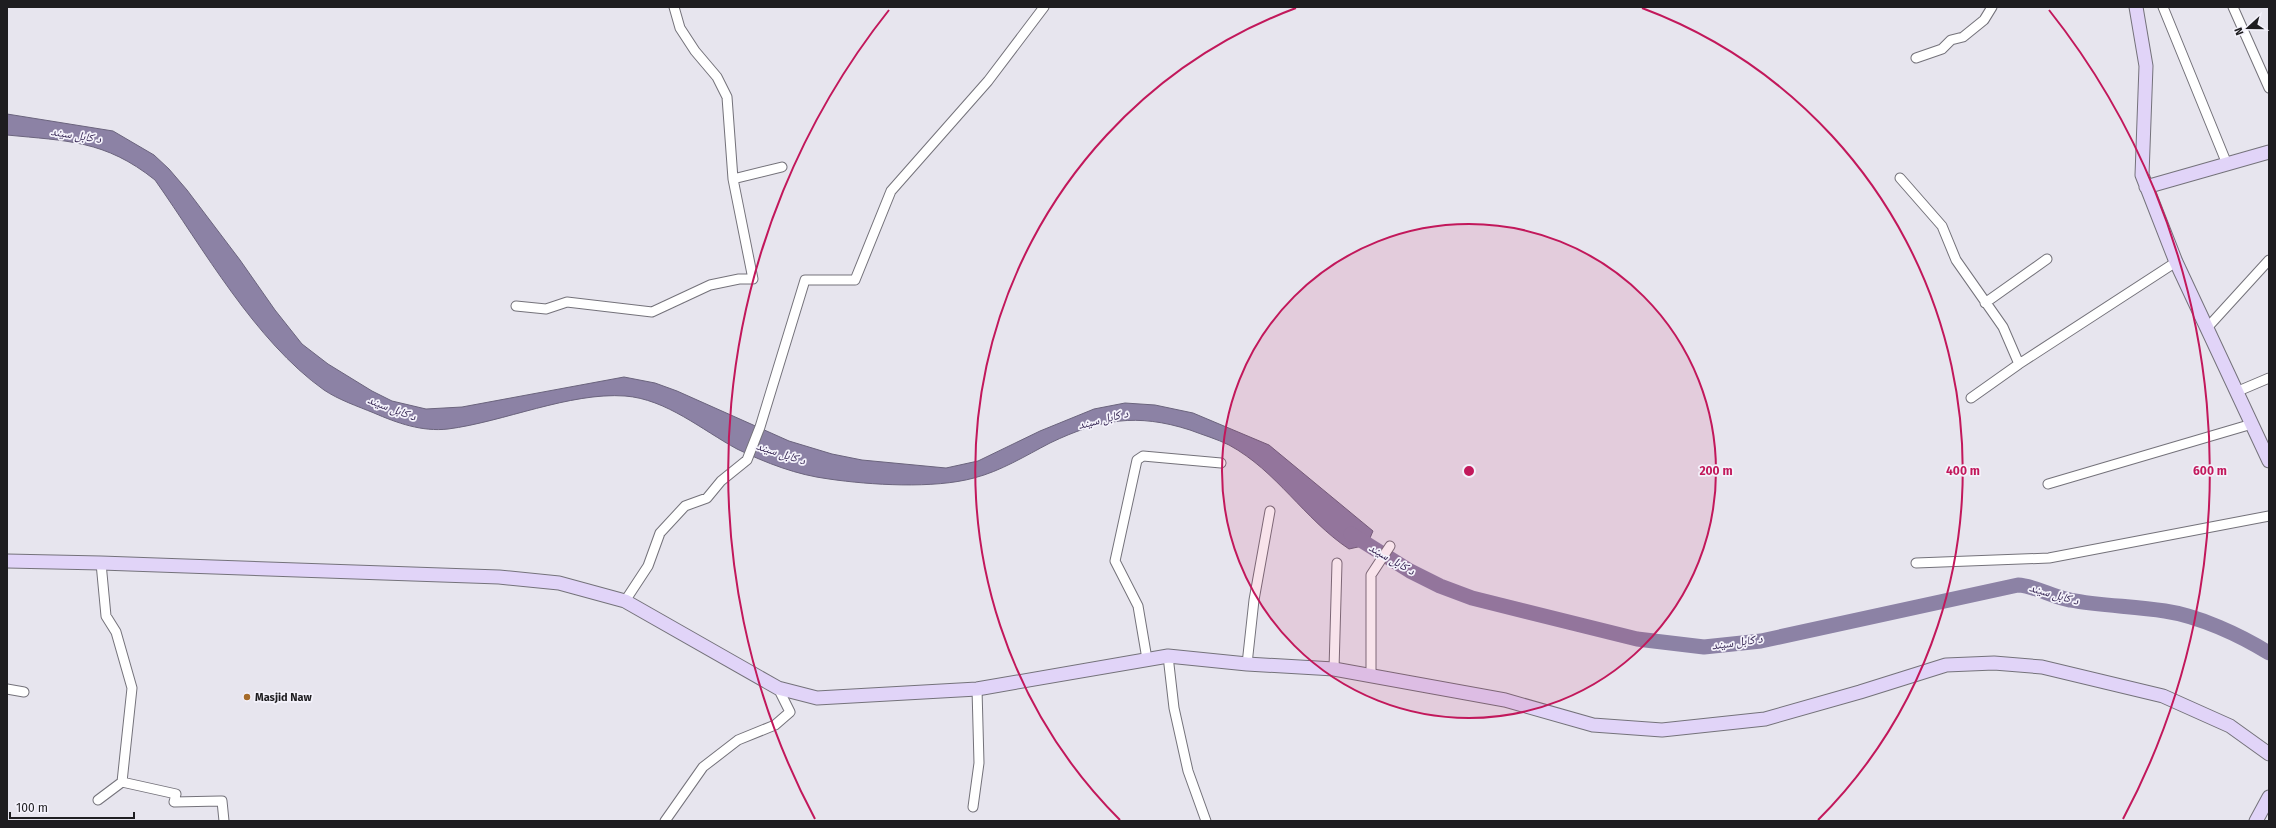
<svg xmlns="http://www.w3.org/2000/svg" width="2276" height="828" font-family="'Fira Sans','Noto Naskh Arabic',sans-serif">
<style>
.water{fill:#8c82a5;stroke:#6b647d}
.lines{fill:none;stroke-linecap:round;stroke-linejoin:round}
.river{stroke:#8c82a5;stroke-width:15}
.street-casing{stroke:#74727a;stroke-width:11}
.secondary-casing{stroke:#74727a;stroke-width:15}
.street{stroke:#fff;stroke-width:9}
.secondary{stroke:#e1d4f8;stroke-width:13}
.ring{fill:none;stroke:#c2185b;stroke-width:2}
.poi-dot{fill:#a56b2a;stroke:#f4f2fb;stroke-width:1.5}
.labels{text-anchor:middle;stroke-width:3.5;stroke-linejoin:round;paint-order:stroke}
.poi-label{font-size:11px;font-weight:bold;fill:#1e1d20;stroke:#f4f2fb;text-anchor:start}
.water-label{font-size:12px;font-style:italic;fill:#332351;stroke:#f4f2fb}
.centre{fill:#c2185b;stroke:#f4f2fb;stroke-width:2}
.ring-label{font-size:12px;text-anchor:middle;font-weight:bold;fill:#c2185b;stroke:#f4f2fb;stroke-width:3.5;stroke-linejoin:round;paint-order:stroke}
</style>
<rect width="100%" height="100%" fill="#e7e5ee"/>
<!-- water -->
<path class="water" d="M7 114 113 131 154 155 169 169 187 190 240 260 275 310 302 344 328 364 372 391 392 401 426 409 462 407 624 377 655 383 677 391 789 441 832 454 862 460 946 468 978 461 1040 431 1094 409 1125 403 1155 405 1193 413 1269 445 1373 531 1367 545 1349 549C1304 519 1277 471 1229 445 1217 439 1203 435 1190 430 1137 413 1100 419 1050 443 1025 456 1001 471 974 478 934 489 870 485 829 479 797 475 766 463 737 449 702 430 666 399 625 396 570 392 503 422 448 429 422 432 397 423 374 413 357 406 339 400 324 390 255 341 203 248 155 180 105 140 67 141 7 135Z"/>
<g class="lines">
<!-- river -->
<path class="river" d="M1351 534 1410 571 1440 586 1472 598 1637 639 1704 647 1761 641 2018 585C2036 586 2052 597 2070 600 2101 606 2133 606 2165 611 2199 616 2240 635 2269 653"/>
<!-- street casing -->
<g class="street-casing">
<path id="street" d="M2163 7 2227 164
M2233 7 2269 88
M1916 58 1942 49 1951 40 1963 37 1984 20 1992 7
M1900 178 1942 226 1956 260 2003 327 2019 364
M733 179 782 167
M1985 303 2047 259
M516 306 546 309 567 302 652 312 710 285 739 279H753L733 179 727 97 717 77 695 51 680 28 674 7
M2207 328 2269 260
M2236 392 2269 378
M1971 398 2019 364 2176 262
M2048 484 2252 424
M1916 563 2049 558 2269 516
M625 601 648 566 660 533 685 506 707 498 721 481 747 460 760 427 805 280H855L891 191 988 81 1044 7
M1168 656 1174 708 1188 771 1206 821
M1147 659 1138 606 1115 561 1137 460 1143 456 1221 463
M1247 664 1254 600 1270 511
M1334 669 1337 563
M1371 675V575L1390 546
M7 689 24 692
M122 782 176 794 174 802 220 801H222L224 821
M98 800 122 782 132 688 116 632 106 616 101 563
M973 807 979 763 977 689
M665 821 703 767 738 740 775 725 790 712 778 688"/>
</g>
<!-- secondary casing -->
<g class="secondary-casing">
<path id="secondary" d="M2136 7 2146 66 2142 175 2176 262 2269 461
M2146 187 2269 152
M7 561 101 563 499 577 559 583 625 601 778 688 817 698 977 689 1168 656 1247 664 1334 669 1505 700 1593 725 1662 730 1765 719 1860 692 1946 665 1994 663 2042 667 2163 696 2230 726 2269 754
M2256 821 2269 797"/>
</g>
<!-- street -->
<use href="#street" class="street"/>
<!-- secondary -->
<use href="#secondary" class="secondary"/>
</g>
<!-- distance rings -->
<circle cx="1469" cy="471" r="247" fill="#c2185b" fill-opacity=".12"/>
<g class="ring">
<circle cx="1469" cy="471" r="247"/>
<path d="M1120 820A494 494 0 0 1 1296 8M1642 8A494 494 0 0 1 1818 820"/>
<path d="M815 819A741 741 0 0 1 889 10M2049 10A741 741 0 0 1 2123 819"/>
</g>
<!-- markers -->
<circle class="poi-dot" cx="247" cy="697" r="4"/>
<g class="labels">
<!-- poi labels -->
<g class="poi-label">
<text x="255" y="701">Masjid Naw</text>
</g>
<!-- water labels -->
<g class="water-label">
<text transform="translate(76 135) rotate(9)" y="4">د کابل سيند</text>
<text transform="translate(392 408) rotate(21)" y="4">د کابل سيند</text>
<text transform="translate(1103 419) rotate(-14)" y="4">د کابل سيند</text>
<text transform="translate(781 453) rotate(18)" y="4">د کابل سيند</text>
<text transform="translate(1392 559) rotate(30)" y="4">د کابل سيند</text>
<text transform="translate(2054 594) rotate(16)" y="4">د کابل سيند</text>
<text transform="translate(1737 642) rotate(-8)" y="4">د کابل سيند</text>
</g>
</g>
<circle cx="1469" cy="471" r="6" class="centre"/>
<g class="ring-label">
<text x="1716" y="475">200 m</text>
<text x="1963" y="475">400 m</text>
<text x="2210" y="475">600 m</text>
</g>
<!-- border -->
<rect width="2276" height="828" fill="none" stroke="#1e1d20" stroke-width="16"/>
<!-- north arrow -->
<g transform="translate(2248 28) rotate(249)" stroke="#f4f2fb" stroke-width="3" paint-order="stroke">
<path d="M0-3L7 15L0 10L-7 15Z" fill="#1e1d20"/>
<text y="-6" font-size="11" font-weight="bold" text-anchor="middle" fill="#1e1d20">N</text>
</g>
<!-- scale -->
<path d="M10 812v6h124v-6" fill="none" stroke="#1e1d20" stroke-width="2"/>
<text x="16" y="812" font-size="12" fill="#1e1d20" stroke="#f4f2fb" stroke-width="3" paint-order="stroke">100 m</text>
</svg>
